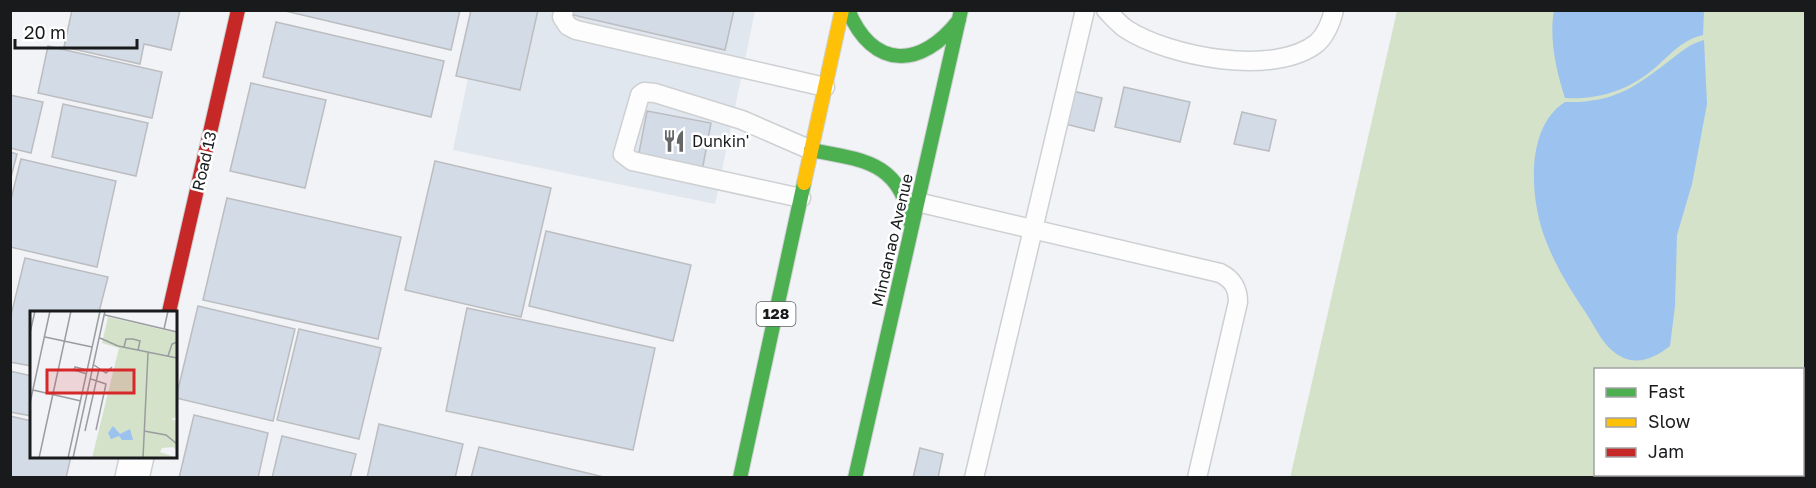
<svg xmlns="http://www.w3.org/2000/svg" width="1816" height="488" font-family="'Golos Text',sans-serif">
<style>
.built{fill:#e1e7ef}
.green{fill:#d3e2c9;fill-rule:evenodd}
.water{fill:#9cc2ef}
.building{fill:#d2dbe6;stroke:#bcbdc0;stroke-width:1.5}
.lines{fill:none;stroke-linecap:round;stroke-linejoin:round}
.lane-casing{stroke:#ced0d2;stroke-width:21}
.street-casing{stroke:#ced0d2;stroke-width:36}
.fast-casing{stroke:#ced0d2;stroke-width:16}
.slow-casing{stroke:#ced0d2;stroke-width:16}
.jam-casing{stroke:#ced0d2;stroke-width:16}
.lane{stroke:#fdfdfe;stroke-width:18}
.street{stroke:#fdfdfe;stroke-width:33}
.fast{stroke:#4caf50;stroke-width:14}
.slow{stroke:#ffc107;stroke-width:14}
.jam{stroke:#c62828;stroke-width:14}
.labels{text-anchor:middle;stroke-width:5;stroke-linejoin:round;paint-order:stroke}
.shield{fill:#fff;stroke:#5d5f60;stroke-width:1.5}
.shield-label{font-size:15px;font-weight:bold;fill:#181a1c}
.poi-label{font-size:16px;fill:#181a1c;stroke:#fff;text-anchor:start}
.street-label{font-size:16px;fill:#181a1c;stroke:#fff}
.inset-road{fill:none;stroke:#9a9c9f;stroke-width:1.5}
.view{fill:#d62828;fill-opacity:0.15;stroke:#d62828;stroke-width:3}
.inset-edge{fill:none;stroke:#181a1c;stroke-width:3}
</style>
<rect width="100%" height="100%" fill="#f1f3f6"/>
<!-- built -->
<path class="built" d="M482 11H755L715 204 453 150Z"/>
<!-- green -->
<path class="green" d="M1397 11H1805V477L1290 478ZM1596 370H1802V474H1596Z"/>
<!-- water -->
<path class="water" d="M1554 10 1704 11 1703 35C1682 40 1672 53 1656 67 1630 90 1599 100 1565 98 1556 70 1549 39 1554 10Z
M1704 40 1707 104 1692 184 1677 235 1675 306 1670 346C1657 356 1641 365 1624 358 1605 350 1597 330 1586 313 1571 291 1556 267 1546 241 1530 201 1524 128 1565 102 1612 103 1633 89 1669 61 1681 52 1689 44 1704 40Z"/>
<!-- building -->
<path class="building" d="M72 10H180L171 50 144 44 140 64 64 47Z
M281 10H460L451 50Z
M471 10H538L520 90 456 76Z
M574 10H734L725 50 573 15Z
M276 22 444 61 431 117 263 77Z
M48 46 162 72 152 118 38 93Z
M251 83 326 100 305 188 230 171Z
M1124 87 1190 102 1180 142 1115 127Z
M1069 90 1102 98 1094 131 1061 123Z
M10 95 43 102 31 153 10 148Z
M63 104 148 123 136 176 52 157Z
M647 111 711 123 702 171 638 158Z
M1242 112 1276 120 1269 151 1234 144Z
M10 152 17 154 10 181Z
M21 159 116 181 97 267 10 247V203Z
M435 161 551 188 521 317 405 290Z
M227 198 401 237 378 339 203 300Z
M546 231 691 265 673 341 529 306Z
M25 258 108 277 99 312H32V366L10 362V319Z
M198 306 295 329 273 421 176 398Z
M467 308 655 348 633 450 446 411Z
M299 329 381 348 359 439 277 420Z
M10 371 32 376V416L10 412Z
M194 415 268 433 258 478H179Z
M10 416 32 421V456H71L66 478 10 477Z
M379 424 463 444 455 478H367Z
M282 436 356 454 350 478H272Z
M479 447 608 478H471Z
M920 448 943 454 938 478H913Z"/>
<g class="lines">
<!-- lane casing -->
<g class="lane-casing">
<path id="lane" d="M564 10 562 17 568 26 576 30 825 87
M1106 10C1112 16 1119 24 1126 29 1169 57 1275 77 1317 43 1327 34 1331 22 1334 10
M801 198 632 161 623 154 640 95 644 92 655 93 742 120 811 150
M917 202 1220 273C1232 279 1238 287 1238 302L1197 478
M974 478 1085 10"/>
</g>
<!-- street casing -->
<g class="street-casing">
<path id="street" d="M132 478 137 456"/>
</g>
<!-- fast casing -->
<g class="fast-casing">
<path id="fast" d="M848 10C873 70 921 69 959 20
M811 150C864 160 901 162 911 224
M740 478 804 183
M855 478 961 10"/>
</g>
<!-- slow casing -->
<g class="slow-casing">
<path id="slow" d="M804 183 842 10"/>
</g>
<!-- jam casing -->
<g class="jam-casing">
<path id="jam" d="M169 312 238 10"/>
</g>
<!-- lane -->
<use href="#lane" class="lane"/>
<!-- street -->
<use href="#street" class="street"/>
<!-- fast -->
<use href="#fast" class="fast"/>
<!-- slow -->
<use href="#slow" class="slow"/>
<!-- jam -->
<use href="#jam" class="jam"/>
</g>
<!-- icons -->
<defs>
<g id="restaurant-bare" transform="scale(1.8)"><path d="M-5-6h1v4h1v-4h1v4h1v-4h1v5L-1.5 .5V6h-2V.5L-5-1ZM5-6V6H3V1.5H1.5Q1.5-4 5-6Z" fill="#646668" stroke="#fff" stroke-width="2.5" paint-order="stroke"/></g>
</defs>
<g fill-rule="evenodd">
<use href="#restaurant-bare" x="674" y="141"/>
</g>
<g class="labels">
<!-- shield labels -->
<rect class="shield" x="756.5" y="302" width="39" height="24" rx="4.5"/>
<g class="shield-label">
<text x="776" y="319">128</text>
</g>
<!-- poi labels -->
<g class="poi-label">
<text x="692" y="147">Dunkin'</text>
</g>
<!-- street labels -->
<g class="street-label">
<text transform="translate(204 161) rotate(-77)" y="6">Road 13</text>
<text transform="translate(892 240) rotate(-77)" y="6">Mindanao Avenue</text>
</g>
</g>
<!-- overview -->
<g transform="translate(30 311)">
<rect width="147" height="147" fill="#f1f3f6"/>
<path d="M78 6 147 22V106L141 108 147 110V140L143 136 132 137 130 141 147 147H62L89 37 72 32Z" fill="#d3e2c9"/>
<path d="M83 115 90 123 100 118 103 129H92L89 125 81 128 78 122Z" fill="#9cc2ef"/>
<path class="inset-road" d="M75 4 147 21M134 18 138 0M0 22 5 0M15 26 62 36M70 27 88 35 147 47M94 36 96 28H103L110 30 108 39M138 45 142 33 147 31M64 54 76 62 82 56M57 63 44 59 45 56 57 59M61 68 76 73 66 119M3 79 51 90M0 92 20 0M55 120 69 58M114 120 136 124 147 133M9 147 41 0M38 147 70 0M43 147 75 0M113 147 118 42"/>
<path class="view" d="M17 59H104V82H17Z"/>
<rect width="147" height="147" class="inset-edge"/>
</g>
<!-- border -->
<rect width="1816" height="488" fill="none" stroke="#181a1c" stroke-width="24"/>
<!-- legend -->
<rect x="1594" y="368" width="210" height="108" fill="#ffffff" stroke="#a3a3a4" stroke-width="1.5"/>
<rect x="1606" y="388" width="30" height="9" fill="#4caf50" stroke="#a3a3a4" stroke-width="1.5"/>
<text x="1648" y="398" font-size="18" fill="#181a1c">Fast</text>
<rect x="1606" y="418" width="30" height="9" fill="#ffc107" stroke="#a3a3a4" stroke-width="1.5"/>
<text x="1648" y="428" font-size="18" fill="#181a1c">Slow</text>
<rect x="1606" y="448" width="30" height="9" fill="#c62828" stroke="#a3a3a4" stroke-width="1.5"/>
<text x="1648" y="458" font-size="18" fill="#181a1c">Jam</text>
<!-- scale -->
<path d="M15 39v9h122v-9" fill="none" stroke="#181a1c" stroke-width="3"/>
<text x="24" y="39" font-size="18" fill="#181a1c" stroke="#ffffff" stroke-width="4.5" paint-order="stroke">20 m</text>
</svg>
